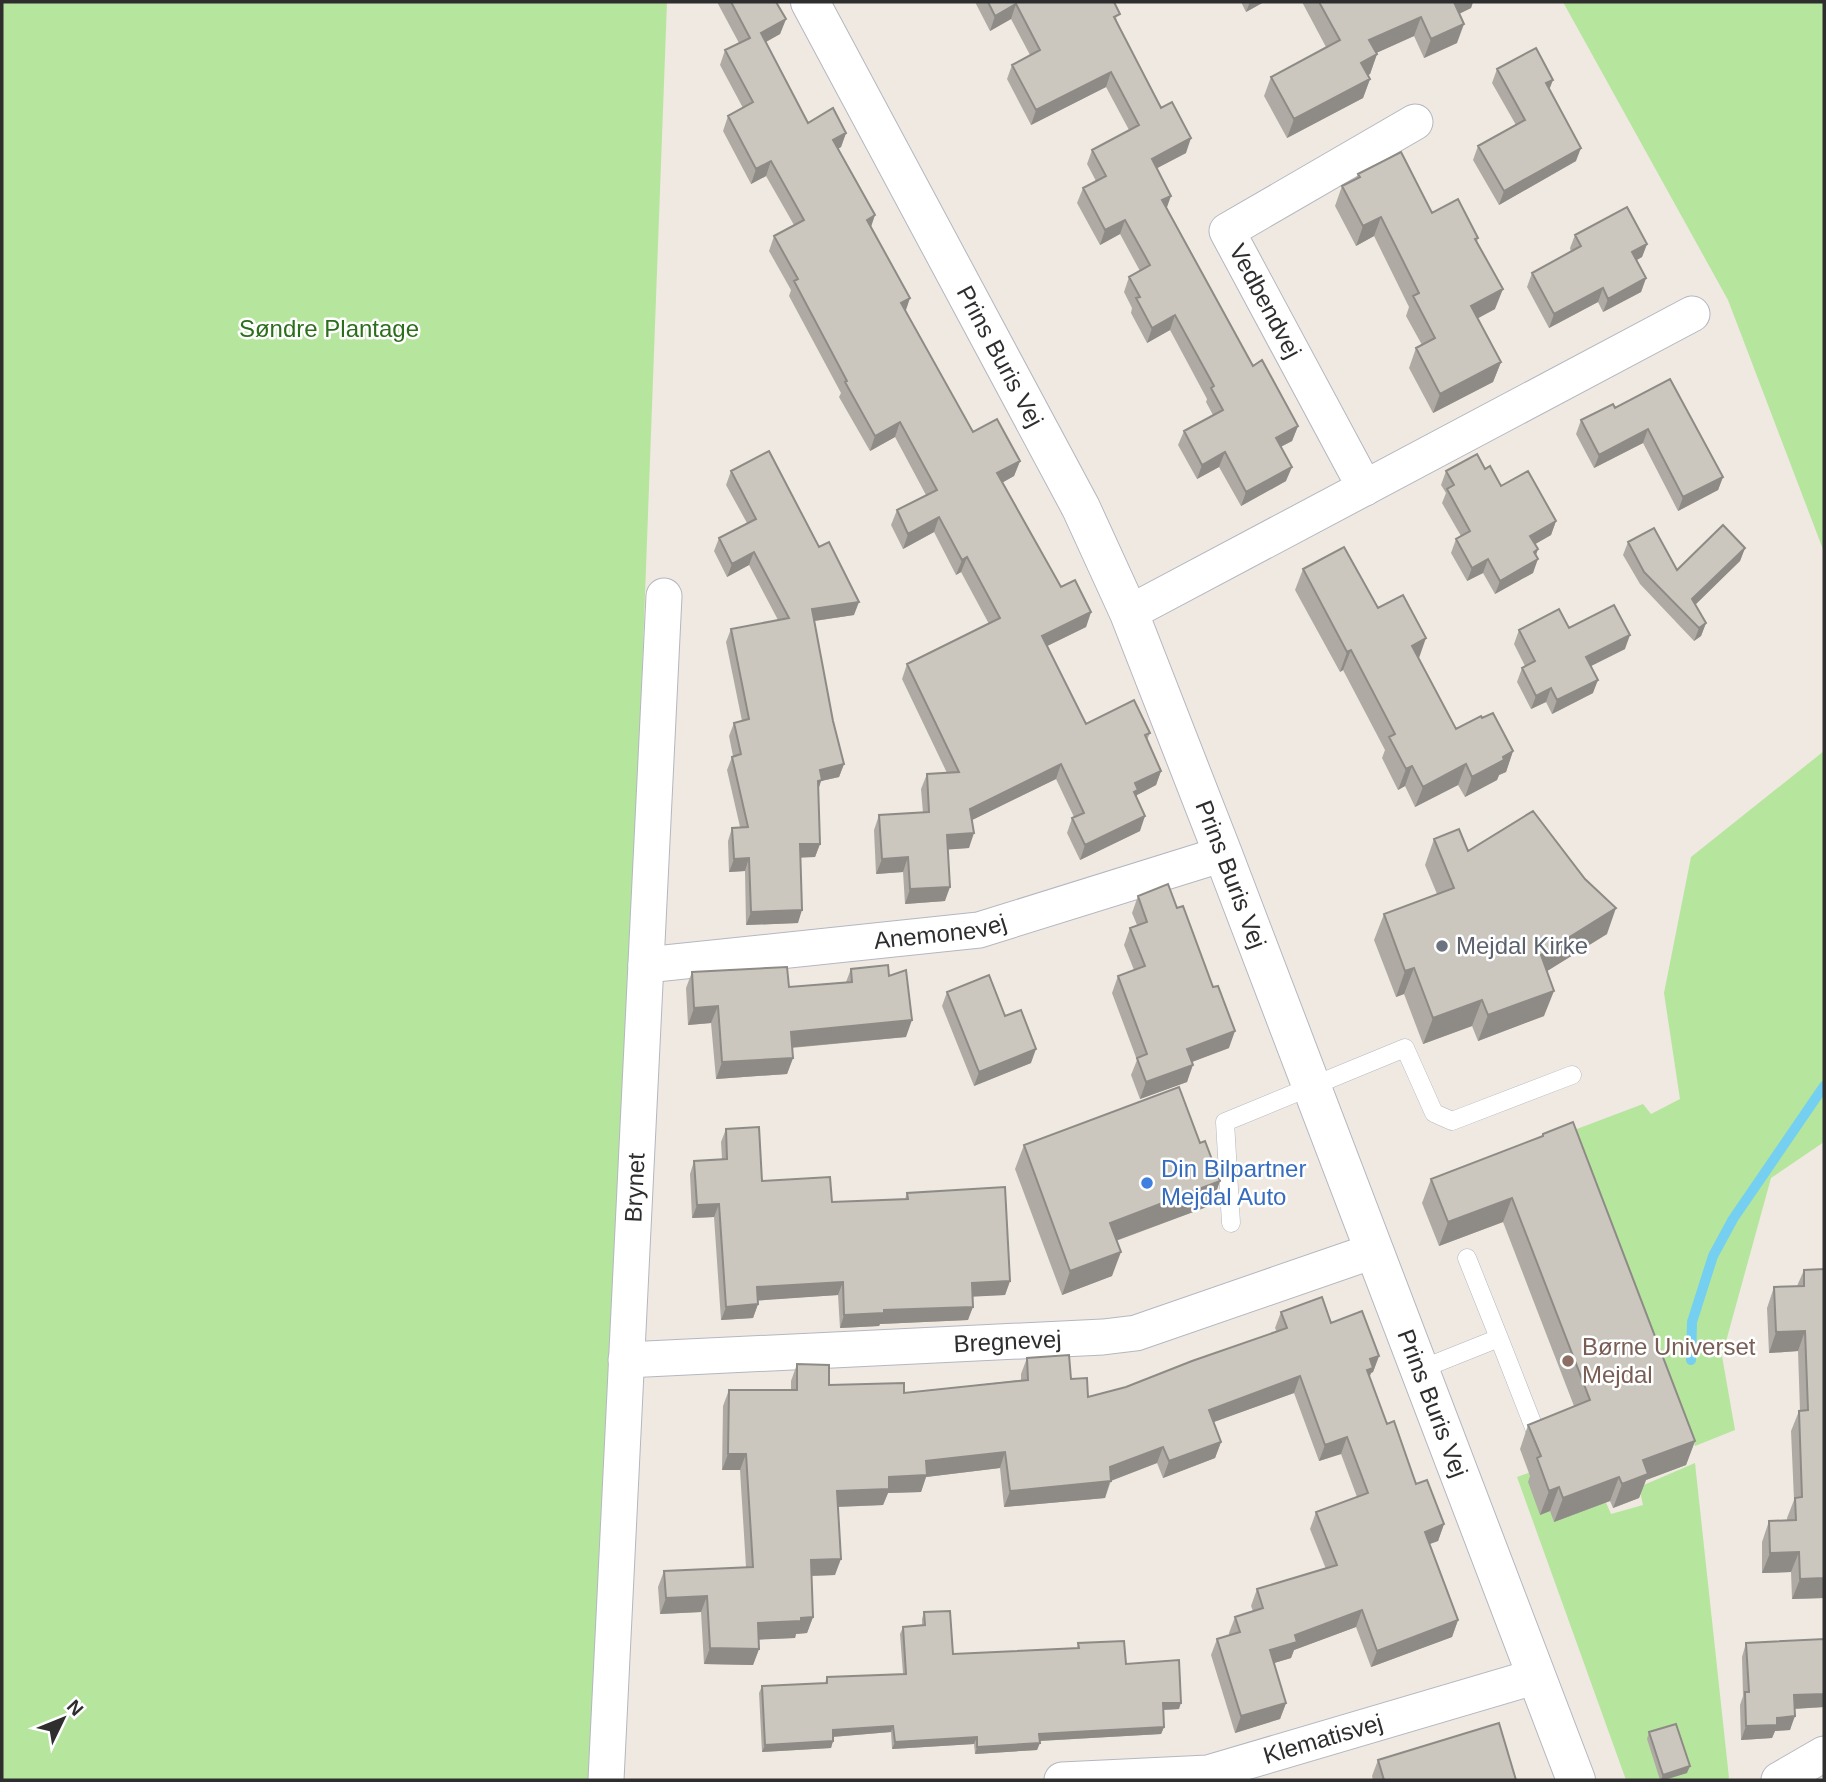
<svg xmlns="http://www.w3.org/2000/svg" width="1826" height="1782" font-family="Helvetica,sans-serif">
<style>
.green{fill:#b6e59e}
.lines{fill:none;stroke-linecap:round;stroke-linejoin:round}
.stream{stroke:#75cff0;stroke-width:10}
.lane-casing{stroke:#b4b7c1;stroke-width:19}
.street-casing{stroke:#b4b7c1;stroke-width:37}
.secondary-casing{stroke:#b4b7c1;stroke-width:40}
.lane{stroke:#fff;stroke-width:18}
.street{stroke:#fff;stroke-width:35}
.secondary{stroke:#fff;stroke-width:38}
.wall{fill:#afaba4}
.shaded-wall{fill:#8e8b86}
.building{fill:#cbc7bf;stroke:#8e8b86;stroke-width:2}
.worship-dot{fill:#6b7280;stroke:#fff;stroke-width:2.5}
.shop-dot{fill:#3f7fe0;stroke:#fff;stroke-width:2.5}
.education-dot{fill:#8d6e63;stroke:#fff;stroke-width:2.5}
.labels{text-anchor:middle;stroke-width:5;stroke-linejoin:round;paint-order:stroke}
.street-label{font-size:24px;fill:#2e2e2e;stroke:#fff}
.park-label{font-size:24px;fill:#2c6e1b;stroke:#fff}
.worship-label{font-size:24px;fill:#5b616d;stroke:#fff;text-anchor:start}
.shop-label{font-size:24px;fill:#366cbe;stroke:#fff;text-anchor:start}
.education-label{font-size:24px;fill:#785e54;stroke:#fff;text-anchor:start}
</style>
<rect width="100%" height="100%" fill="#efe9e1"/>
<!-- green -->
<path class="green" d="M2 2H667L601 1780H2Z
M1563 2H1824V552L1728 300Z
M1824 751V1142L1771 1178 1722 1356 1735 1430 1695 1446 1646 1322 1561 1135 1643 1104 1651 1114 1680 1099 1664 993 1691 857Z
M1581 1445 1611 1514 1643 1505 1639 1487 1695 1463 1729 1778 1725 1780H1626L1517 1477 1553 1464Z"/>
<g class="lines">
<!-- stream -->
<path class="stream" d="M1691 1360 1692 1322 1713 1256 1733 1219 1824 1086"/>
<!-- lane casing -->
<g class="lane-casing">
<path id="lane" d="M1231 1223 1225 1122 1405 1048 1434 1113 1452 1121 1572 1075
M1499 1338 1535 1430
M1419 1370 1499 1338 1467 1258"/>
</g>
<!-- street casing -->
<g class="street-casing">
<g id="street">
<path d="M1365 488 1227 231 1415 122"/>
<path d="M1129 613 1692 314"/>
<path id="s1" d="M646 965 979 930 1223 854"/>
<path id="s2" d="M626 1360 1103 1337 1136 1333 1373 1251"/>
<path id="s3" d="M606 1780 664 596"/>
<path id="s4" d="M1062 1780 1208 1773 1537 1676"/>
<path d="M1779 1780 1824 1754"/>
</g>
</g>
<!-- secondary casing -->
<g class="secondary-casing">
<g id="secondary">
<path id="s5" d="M810 2 1081 508 1129 613 1223 854 1576 1780"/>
</g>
</g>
<!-- lane -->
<use href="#lane" class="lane"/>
<!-- street -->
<use href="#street" class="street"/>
<!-- secondary -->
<use href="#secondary" class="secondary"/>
</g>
<!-- wall -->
<path class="wall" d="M717 2H776L786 19 780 34 766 42 808 123 846 133 841 147 838 149 871 227 905 311 973 432 1020 461 1014 476 1002 483 1061 587 1091 612 1086 627 1047 646 1069 691 1086 724 1150 733 1147 740 1161 771 1156 785 1137 795 1136 797 1140 831 1080 860 1067 833 1072 818 1074 817 1056 779 972 820 969 848 948 849 945 901 905 904 903 872 876 874 874 830 879 815 923 813 921 789 927 774 947 773 902 679 907 664 989 624 961 572 956 575 934 532 903 549 891 525 897 510 926 495 895 437 870 451 839 397 841 393 789 296 791 290 769 251 774 236 794 225 766 176 751 184 723 131 728 116 743 108 720 65 725 50 739 43Z
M975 2H1114L1117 23 1186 153 1157 168 1167 208 1253 366 1298 426 1292 441 1281 447 1286 481 1241 506 1219 467 1197 479 1178 445 1184 431 1213 415 1206 402 1207 399 1170 330 1147 343 1131 313 1132 308 1124 292 1129 277 1140 271 1120 234 1100 245 1077 203 1083 188 1096 181 1087 164 1092 150 1129 130 1106 87 1031 125 1007 79 1012 65 1030 55 1011 19 990 31Z
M1241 2H1264L1246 12Z
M1302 2H1473L1471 8 1459 14 1457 43 1424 58 1414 36 1376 53 1377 54 1370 74 1368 75 1370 79 1363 98 1287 138 1264 96 1271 77 1326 47Z
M1497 69 1549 89 1576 161 1499 205 1473 160 1478 146 1516 125 1492 83Z
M1358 174 1478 238 1477 242 1495 309 1477 318 1501 362 1493 382 1433 413 1409 368 1416 348 1422 345 1406 316 1409 307 1374 236 1356 246 1335 206 1342 186 1356 179Z
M1575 235 1647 244 1642 257 1637 260 1646 278 1641 292 1603 312 1598 302 1549 328 1527 287 1532 273 1571 252 1570 248Z
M1615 408 1723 477 1718 490 1678 511 1643 443 1594 468 1576 434 1581 420Z
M1485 469 1501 486 1556 521 1551 535 1535 544 1538 549 1536 555 1533 573 1495 594 1483 573 1467 581 1451 553 1456 539 1461 536 1442 503 1446 493 1441 485 1446 471Z
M731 471 854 615 814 621 833 721 844 764 839 777 821 781 818 790 820 844 815 857H800L798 923 746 925 745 871 729 872 728 841 732 828 740 827 727 770 732 757 733 756 729 736 734 723 742 721 726 642 731 629 778 620 749 565 727 577 714 551 719 538 747 523 726 485Z
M1628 542 1677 570 1745 548 1740 561 1695 604 1706 623 1701 636 1694 641 1640 584 1623 555Z
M1303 569 1378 608 1418 658 1456 729 1513 751 1506 772 1499 775 1497 780 1465 797 1458 785 1415 807 1405 786 1398 790 1382 758 1385 750 1343 670 1340 672 1295 590Z
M1569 628 1625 649 1591 666 1593 693 1552 714 1546 702 1531 709 1517 682 1522 668 1525 666 1514 644 1519 630Z
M1434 839 1468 851 1607 934 1547 971 1544 1016 1478 1041 1472 1026 1423 1044 1404 994 1396 997 1374 940 1384 914 1437 894 1425 865Z
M1138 896 1229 1048 1192 1062 1187 1082 1140 1099 1131 1075 1137 1060 1112 993 1118 976 1134 970 1124 945 1130 928 1137 925 1132 913Z
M851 969 889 976 906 1037 792 1048 793 1058 787 1074 716 1079 711 1023 688 1025 686 988 692 972 789 987 846 982Z
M947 992 1005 1016 1031 1063 974 1086 942 1006Z
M726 1129 762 1181 832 1202 905 1199 907 1193 1010 1281 1005 1295 972 1296 968 1320 880 1324 879 1326 840 1328 838 1295 758 1300V1304L753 1318 721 1320 714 1217 692 1218 690 1174 694 1161 722 1159 721 1142Z
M1543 1134 1695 1441 1686 1465 1646 1480 1639 1498 1613 1508 1610 1501 1554 1522 1550 1511 1540 1515 1528 1482 1530 1476 1520 1449 1528 1425 1574 1406 1503 1222 1439 1246 1422 1203 1431 1179 1542 1137Z
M1024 1145 1212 1205 1116 1241 1112 1276 1062 1295 1015 1169Z
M1824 1269V1598L1792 1599 1791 1572 1762 1573V1542L1769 1521H1787V1518L1794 1500 1791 1431 1799 1411H1800L1798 1351 1769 1353 1767 1308 1774 1287 1797 1286 1804 1270Z
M1281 1312 1331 1323 1379 1356 1373 1372 1371 1373 1369 1377 1387 1424 1416 1484 1444 1524 1438 1541 1429 1544 1458 1620 1452 1637 1371 1667 1356 1627 1294 1650 1291 1658 1274 1663 1286 1703 1280 1719 1235 1733 1211 1655 1217 1639 1229 1635V1633L1235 1617 1253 1611 1251 1606 1257 1589 1326 1569 1310 1529 1316 1512 1357 1497 1341 1454 1319 1461 1294 1393 1213 1422 1221 1442 1215 1458 1163 1478 1157 1463 1111 1481 1105 1498 1004 1507 1000 1468 926 1477 921 1492 888 1493 883 1505 838 1507 835 1575 811 1576 813 1617 807 1633 796 1634 795 1638 759 1639V1649L753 1665 704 1664 701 1612 660 1614 658 1587 664 1571 746 1567 740 1470H722L723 1406 729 1390H791V1381L797 1364 829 1385 904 1393 1021 1380V1374L1027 1358 1071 1379 1088 1397 1126 1387 1277 1332 1275 1328Z
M924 1612 953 1654 1077 1648 1078 1643 1126 1664 1179 1709 1163 1710 1164 1727 1161 1734 1040 1741 1037 1750 975 1754 974 1744 892 1749 891 1732 833 1737V1741L831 1748 762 1752 759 1693 762 1686 825 1683 827 1677 903 1674 900 1634 903 1627 922 1626V1619Z
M1824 1639V1707L1795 1709 1790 1730 1775 1731 1772 1738 1741 1740 1740 1705 1743 1696 1742 1657 1746 1643Z
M1649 1732 1687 1773 1664 1780H1660L1647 1739Z
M1378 1760 1516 1780H1373L1372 1776Z"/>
<!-- shaded-wall -->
<path class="shaded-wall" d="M1250 2H1264L1246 12Z
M1453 2H1473L1471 8 1446 20Z
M1016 4 1011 19 990 31 995 16Z
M1421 17 1414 36 1363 59 1369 40Z
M786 19 780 34 755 48 761 33Z
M1464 24 1457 43 1424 58 1431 39Z
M1377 54 1370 74 1354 82 1361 63Z
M1111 72 1106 87 1031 125 1036 110Z
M1370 79 1363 98 1287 138 1294 119Z
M1553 80 1548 93 1546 83Z
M846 133 841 147 827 155 833 140Z
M1191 138 1186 153 1146 174 1152 159Z
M1581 148 1576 161 1499 205 1504 191Z
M771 161 766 176 751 184 756 169Z
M1171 196 1166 210 1162 200Z
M875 215 870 230 867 220Z
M1381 217 1374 236 1356 246 1363 226Z
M1125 220 1120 234 1100 245 1105 230Z
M1647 244 1642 257 1627 265 1632 252Z
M1646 278 1641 292 1603 312 1608 299Z
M1603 288 1598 302 1549 328 1554 314Z
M1503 289 1495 309 1464 326 1471 306Z
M910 298 905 313 901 303Z
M1175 315 1170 330 1147 343 1152 328Z
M1501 362 1493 382 1433 413 1440 394Z
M900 422 895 437 870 451 875 436Z
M1298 426 1292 441 1270 452 1276 438Z
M1648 429 1643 443 1594 468 1599 455Z
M1225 452 1219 467 1197 479 1202 465Z
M1020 461 1014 476 992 488 997 473Z
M1292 467 1286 481 1241 506 1246 492Z
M1723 477 1718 490 1678 511 1683 497Z
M939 517 934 532 903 549 908 534Z
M1556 521 1551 535 1525 550 1530 536Z
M1745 548 1740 561 1688 612 1692 599Z
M1538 549 1533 562 1538 559 1533 573 1495 594 1500 581 1534 552Z
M754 552 749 565 727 577 732 564Z
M967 557 961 572 956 575 962 560Z
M1488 559 1483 573 1467 581 1472 568Z
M859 602 854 615 807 622 812 609Z
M1091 612 1086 627 1037 651 1042 636Z
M1706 623 1701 636 1694 641 1699 628Z
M1630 635 1625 649 1581 671 1586 657Z
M1426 638 1419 658 1412 646Z
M1351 650 1343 670 1340 672 1347 652Z
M1598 680 1593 693 1552 714 1557 700Z
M1551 688 1546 702 1531 709 1536 696Z
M1513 751 1506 772 1499 775 1497 780 1465 797 1472 777 1503 757Z
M844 764 839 777 821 781 817 793 813 794 820 770Z
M1061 764 1056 779 964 824 970 809Z
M1466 764 1458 785 1415 807 1423 787Z
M1412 766 1405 786 1398 790 1406 769Z
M1161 771 1156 785 1137 795 1133 805 1135 783Z
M1145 816 1140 831 1080 860 1085 845Z
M974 833 969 848 942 850 947 835Z
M800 844H820L815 857 795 858Z
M908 857 903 872 876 874 882 859Z
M749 858 745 871 729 872 734 859Z
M950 887 945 901 905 904 910 889Z
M1616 908 1607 934 1531 981 1541 955Z
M802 910 798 923 746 925 751 912Z
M1414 968 1404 994 1396 997 1405 971Z
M1554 991 1544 1016 1478 1041 1488 1015Z
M1482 1000 1472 1026 1423 1044 1433 1018Z
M718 1006 711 1023 688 1025 694 1008Z
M912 1020 906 1037 785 1048 791 1032Z
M1235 1031 1229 1048 1181 1066 1187 1049Z
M1036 1049 1031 1063 974 1086 979 1072Z
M793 1058 787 1074 716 1079 722 1062Z
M1193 1065 1187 1082 1140 1099 1146 1082Z
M1220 1181 1212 1205 1101 1246 1110 1223Z
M1512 1198 1503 1222 1439 1246 1448 1222Z
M719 1204 714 1217 692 1218 697 1205Z
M1121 1252 1112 1276 1062 1295 1070 1271Z
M1010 1281 1005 1295 967 1297 972 1283Z
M843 1282 838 1295 752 1301 757 1287Z
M758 1304 753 1318 721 1320 726 1307Z
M973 1307 968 1320 880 1324 879 1326 840 1328 844 1315 884 1310Z
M1805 1331 1798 1351 1769 1353 1776 1332Z
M1379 1356 1373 1372 1371 1373 1367 1384 1361 1387 1370 1359Z
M1300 1376 1294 1393 1203 1426 1209 1410Z
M1347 1437 1341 1454 1319 1461 1325 1445Z
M1695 1441 1686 1465 1646 1480 1639 1498 1613 1508 1622 1484 1643 1460Z
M1221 1442 1215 1458 1163 1478 1169 1461Z
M1163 1447 1157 1463 1110 1481 1105 1498 1004 1507 1010 1491 1110 1467Z
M1005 1452 1000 1468 926 1477 921 1492 888 1493 883 1505 831 1507 837 1491 889 1477 926 1461Z
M728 1454H746L740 1470H722Z
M1619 1477 1610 1501 1554 1522 1563 1498Z
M1559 1487 1550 1511 1540 1515 1549 1491Z
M1444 1524 1438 1541 1419 1548 1425 1532Z
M1799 1552 1791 1572 1762 1573 1770 1553Z
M841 1559 835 1575 805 1576 811 1560Z
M1824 1578V1598L1792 1599 1800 1579Z
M707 1596 701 1612 660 1614 666 1598Z
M1362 1610 1356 1627 1294 1650 1291 1658 1264 1666 1270 1650 1295 1635Z
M813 1617 807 1633 796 1634 795 1638 752 1640 758 1623Z
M1458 1620 1452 1637 1371 1667 1377 1651Z
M710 1648 759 1649 753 1665 704 1664Z
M1824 1694V1707L1789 1709 1794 1695Z
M1163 1703H1181L1179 1709 1160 1710Z
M1286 1703 1280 1719 1235 1733 1241 1716Z
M1795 1716 1790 1730 1775 1731 1772 1738 1741 1740 1746 1726 1777 1718Z
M893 1726 891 1732 830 1737 833 1730Z
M1164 1727 1161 1734 1037 1741 1039 1734Z
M977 1737 974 1744 892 1749 895 1742Z
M833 1741 831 1748 762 1752 765 1745Z
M1040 1743 1037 1750 975 1754 977 1747Z
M1690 1766 1687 1773 1664 1780H1661L1663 1775Z"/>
<!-- building -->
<path class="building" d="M731 2H776L786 19 761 33 808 123 833 108 846 133 833 140 875 215 867 220 910 298 901 303 973 432 997 419 1020 461 997 473 1061 587 1075 580 1091 612 1042 636 1086 724 1134 700 1150 733 1145 735 1161 771 1135 783 1138 790 1134 792 1145 816 1085 845 1072 818 1084 813 1061 764 970 809 974 833 947 835 950 887 910 889 908 857 882 859 879 815 929 812 927 774 959 772 907 664 1000 618 967 557 962 560 939 517 908 534 897 510 937 490 900 422 875 436 845 382 847 381 794 281 798 279 774 236 804 220 771 161 756 169 728 116 753 102 725 50 750 38Z
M988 2H1114L1120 14 1114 17 1161 108 1172 102 1191 138 1152 159 1171 196 1162 200 1253 366 1262 360 1298 426 1276 438 1292 467 1246 492 1225 452 1202 465 1184 431 1223 410 1211 388 1214 386 1175 315 1152 328 1136 298 1140 297 1129 277 1150 265 1125 220 1105 230 1083 188 1106 176 1092 150 1139 125 1111 72 1036 110 1012 65 1040 50 1016 4 995 16Z
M1319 2H1454L1464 24 1431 39 1421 17 1369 40 1377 54 1361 63 1370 79 1294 119 1271 77 1340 40Z
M1536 48 1553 80 1546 83 1581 148 1504 191 1478 146 1525 120 1497 69Z
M1401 152 1432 213 1458 199 1478 238 1475 239 1503 289 1471 306 1501 362 1440 394 1416 348 1435 338 1413 296 1419 293 1381 217 1363 226 1342 186 1360 177 1358 174Z
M1627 207 1647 244 1632 252 1646 278 1608 299 1603 288 1554 314 1532 273 1581 246 1575 235Z
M1670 379 1723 477 1683 497 1648 429 1599 455 1581 420 1613 404 1615 408Z
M769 451 819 547 829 542 859 602 812 609 833 721 844 764 820 770 822 780 818 781 820 844H800L802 910 751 912 749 858 734 859 732 828 748 827 732 757 741 754 734 723 749 719 731 629 789 618 754 552 732 564 719 538 756 519 731 471Z
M1477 454 1485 469 1490 466 1501 486 1528 471 1556 521 1530 536 1538 549 1534 552 1538 559 1500 581 1488 559 1472 568 1456 539 1470 531 1447 489 1454 485 1446 471Z
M1723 525 1745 548 1692 599 1706 623 1699 628 1644 572 1628 542 1654 528 1677 570Z
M1344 547 1378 608 1403 595 1426 638 1412 646 1456 729 1481 716 1482 718 1493 713 1513 751 1503 757 1504 760 1472 777 1466 764 1423 787 1412 766 1406 769 1389 737 1395 734 1351 650 1347 652 1303 569Z
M1614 605 1630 635 1586 657 1598 680 1557 700 1551 688 1536 696 1522 668 1535 661 1519 630 1559 609 1569 628Z
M1533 811 1585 879 1616 908 1541 955 1554 991 1488 1015 1482 1000 1433 1018 1414 968 1405 971 1384 914 1454 888 1434 839 1459 829 1468 851Z
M1168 884 1177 908 1183 906 1213 987 1218 986 1235 1031 1187 1049 1193 1065 1146 1082 1137 1058 1147 1054 1118 976 1145 966 1130 928 1147 922 1138 896Z
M888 965 889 976 906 970 912 1020 791 1032 793 1058 722 1062 718 1006 694 1008 692 972 787 967 789 987 852 982 851 969Z
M989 975 1005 1016 1021 1010 1036 1049 979 1072 947 992Z
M1179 1087 1200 1143 1205 1141 1220 1181 1110 1223 1121 1252 1070 1271 1024 1145Z
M1573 1122 1695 1441 1643 1460 1648 1474 1622 1484 1619 1477 1563 1498 1559 1487 1549 1491 1537 1458 1541 1456 1528 1425 1590 1400 1512 1198 1448 1222 1431 1179 1543 1136V1134Z
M759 1127 762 1181 830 1177 832 1202 908 1199 907 1193 1005 1187 1010 1281 972 1283 973 1307 884 1310V1313L844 1315 843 1282 757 1287 758 1304 726 1307 719 1204 697 1205 694 1161 727 1159 726 1129Z
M1824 1269V1578L1800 1579 1799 1552 1770 1553 1769 1521 1796 1520 1795 1498 1802 1497 1799 1411 1808 1410 1805 1331 1776 1332 1774 1287 1804 1286V1270Z
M1322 1297 1331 1323 1362 1311 1379 1356 1370 1359 1373 1368 1367 1370 1387 1424 1394 1421 1416 1484 1427 1480 1444 1524 1425 1532 1458 1620 1377 1651 1362 1610 1295 1635 1297 1642 1270 1650 1286 1703 1241 1716 1217 1639 1240 1632 1235 1617 1263 1608 1257 1589 1337 1565 1316 1512 1368 1493 1347 1437 1325 1445 1300 1376 1209 1410 1221 1442 1169 1461 1163 1447 1110 1467 1111 1481 1010 1491 1005 1452 926 1461 927 1475 889 1477V1489L837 1491 841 1559 811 1560 813 1617 801 1618V1621L758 1623 759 1649 710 1648 707 1596 666 1598 664 1571 753 1567 746 1454H728L729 1390H797V1364L829 1365V1385L904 1383V1393L1028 1380 1027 1358 1069 1355 1071 1379 1087 1378 1088 1397 1126 1387 1192 1361 1287 1328 1281 1312Z
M950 1611 953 1654 1079 1648 1078 1643 1124 1641 1126 1664 1179 1660 1181 1703H1163L1164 1727 1039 1734 1040 1743 977 1747V1737L895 1742 893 1726 833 1730V1741L765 1745 762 1686 827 1683V1677L906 1674 903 1627 925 1625 924 1612Z
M1824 1639V1694L1794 1695 1795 1716 1777 1718V1725L1746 1726 1745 1692H1749L1746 1643Z
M1499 1723 1516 1780H1384L1378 1760Z
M1676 1724 1690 1766 1663 1775 1649 1732Z"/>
<!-- markers -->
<circle class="worship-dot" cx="1442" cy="946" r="7"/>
<circle class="shop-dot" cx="1147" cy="1183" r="7"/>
<circle class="education-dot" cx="1568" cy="1361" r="7"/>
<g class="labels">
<!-- street labels -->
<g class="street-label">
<text transform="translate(1265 301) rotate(62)" y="8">Vedbendvej</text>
<text dy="8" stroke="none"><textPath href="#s5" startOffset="402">Prins Buris Vej</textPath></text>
<text dy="8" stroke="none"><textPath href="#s5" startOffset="970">Prins Buris Vej</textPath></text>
<text dy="8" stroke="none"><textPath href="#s1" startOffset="296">Anemonevej</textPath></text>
<text dy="8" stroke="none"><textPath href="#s3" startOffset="593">Brynet</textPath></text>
<text dy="8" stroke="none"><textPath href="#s2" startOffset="382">Bregnevej</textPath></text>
<text dy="8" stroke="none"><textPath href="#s5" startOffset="1536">Prins Buris Vej</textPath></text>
<text dy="8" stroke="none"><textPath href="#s4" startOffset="266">Klematisvej</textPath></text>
</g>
<!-- park labels -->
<g class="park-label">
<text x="329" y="337">Søndre Plantage</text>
</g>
<!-- worship labels -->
<g class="worship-label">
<text x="1456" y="954">Mejdal Kirke</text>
</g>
<!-- shop labels -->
<g class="shop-label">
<text x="1161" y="1177">Din Bilpartner<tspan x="1161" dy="28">Mejdal Auto</tspan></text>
</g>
<!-- education labels -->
<g class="education-label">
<text x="1582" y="1355">Børne Universet<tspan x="1582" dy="28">Mejdal</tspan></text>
</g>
</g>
<!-- border -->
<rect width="1826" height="1782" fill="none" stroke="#2e2e2e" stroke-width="7"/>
<!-- north arrow -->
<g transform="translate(63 1719) rotate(47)" stroke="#ffffff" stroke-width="5" paint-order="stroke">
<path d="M0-5L12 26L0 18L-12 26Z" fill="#2e2e2e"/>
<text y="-10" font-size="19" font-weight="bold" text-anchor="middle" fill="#2e2e2e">N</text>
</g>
</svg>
